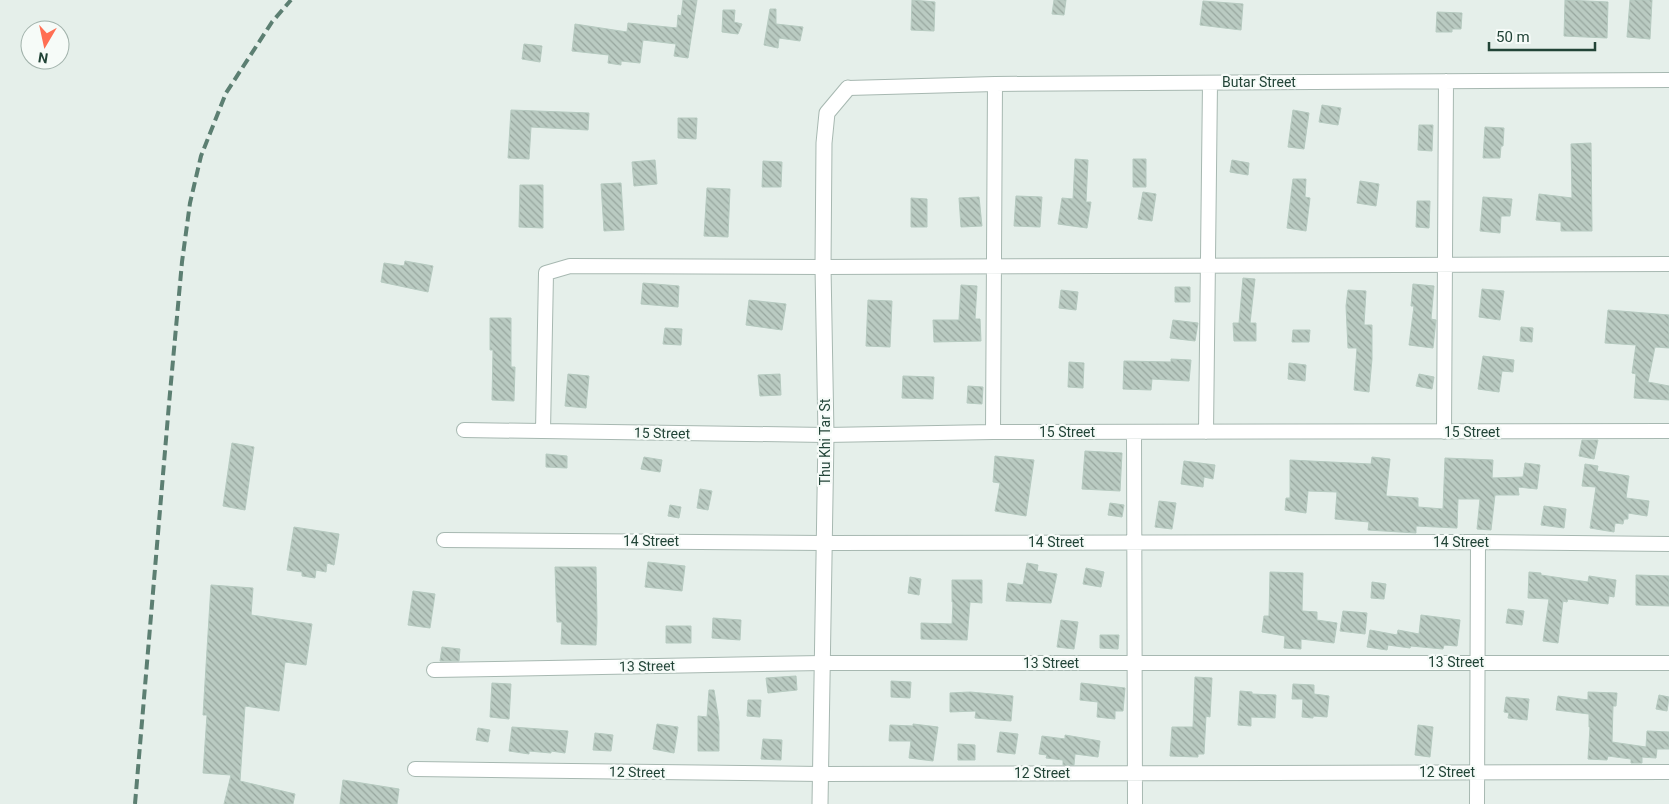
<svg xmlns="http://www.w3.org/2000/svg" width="1669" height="804" font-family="Roboto,sans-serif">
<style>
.building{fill:url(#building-back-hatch);stroke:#b6cac0}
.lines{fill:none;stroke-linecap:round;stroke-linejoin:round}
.minor-casing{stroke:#a7b8b1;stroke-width:16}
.tertiary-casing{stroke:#a7b8b1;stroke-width:17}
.minor{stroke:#fff;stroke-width:14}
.tertiary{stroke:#fff;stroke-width:15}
.rail{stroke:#5c7f72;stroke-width:4;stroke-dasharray:10 5;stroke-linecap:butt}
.labels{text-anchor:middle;stroke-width:4.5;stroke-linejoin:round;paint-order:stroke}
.street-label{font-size:14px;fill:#224437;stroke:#f6fbf8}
</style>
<defs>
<pattern id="building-back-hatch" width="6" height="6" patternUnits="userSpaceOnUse" patternTransform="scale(1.25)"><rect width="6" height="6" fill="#bacbc2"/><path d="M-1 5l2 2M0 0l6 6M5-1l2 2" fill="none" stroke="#97a69e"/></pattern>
</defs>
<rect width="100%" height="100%" fill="#e5efea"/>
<!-- building -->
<path class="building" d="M683 0H697L688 58 674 56 676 44 643 40 640 63 621 61V65L608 63 609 55 572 51 575 24 627 32 628 23 677 28 678 15 681 16Z
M912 0 935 2 934 31 911 30Z
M1054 0H1066L1064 15 1052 14Z
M1565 0 1608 2 1607 38 1564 36Z
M1630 0H1652L1650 39 1627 37Z
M1203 1 1243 4 1241 30 1200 25Z
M770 9H776V24L803 27 800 41 779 38 778 48 764 45Z
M723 10H735L734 22 742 24 738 34 722 32Z
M1437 12 1462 13 1461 29H1452V32H1436Z
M524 44 542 46 540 62 522 59Z
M1322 105 1341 108 1338 125 1319 122Z
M511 110 589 113 588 130 531 127 529 159 508 158Z
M1293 110 1309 113 1304 149 1288 147Z
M678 118H697L696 139 678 138Z
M1419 125H1433L1432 151 1418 150Z
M1485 127 1504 128 1503 146H1501L1500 158H1483Z
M1591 143 1592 231H1561V222L1536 220 1539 194 1572 198 1571 144Z
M1075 159 1088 160 1086 202H1091L1087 228 1058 224 1062 198 1073 199Z
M1133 159H1146V187H1133Z
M655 160 657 184 634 186 632 162Z
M1232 160 1249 163 1248 175 1230 172Z
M763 161 782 162 781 187H762Z
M1293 179H1306L1305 197 1310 198 1306 231 1287 228Z
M1360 181 1379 184 1376 206 1357 203Z
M621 183 624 230 604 231 601 184Z
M520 185H543V228L519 227Z
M707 188 730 189 728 237 704 236Z
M1143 192 1156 194 1152 221 1138 219Z
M1016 196 1042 197 1040 227 1014 226Z
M979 197 982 226 961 227 959 198Z
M1483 197 1512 199 1510 216H1501L1500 233 1480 231Z
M911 198 927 199V227H911Z
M1417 201H1430L1429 228 1416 227Z
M405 261 433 266 428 292 381 282 384 263 404 266Z
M1243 278 1255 279 1250 323H1256V341H1234L1233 323H1239Z
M643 283 679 286 678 307 641 304Z
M1413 284 1434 286 1431 319 1436 320 1433 348 1409 345 1414 306H1411Z
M961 285 977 286 975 319H980L981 341 934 342 933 320H959Z
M1175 287H1190V302H1175Z
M1482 289 1504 291 1500 320 1479 317Z
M1061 290 1078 292 1076 310 1059 308Z
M1348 290 1366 291 1364 325H1372V359L1369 392 1354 390 1357 348H1348L1346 306Z
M749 300 786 304 782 330 746 325Z
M868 300 892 301 890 347 866 346Z
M1608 310 1669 315V348L1655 347 1648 382 1669 386V400L1634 398 1636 374 1632 373 1636 345 1605 343Z
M490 318H511V367H515L514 401 492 400 493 350H490Z
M1173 320 1198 323 1195 341 1170 338Z
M1521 327 1533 328 1532 342 1520 341Z
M665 328 682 329 681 345 663 344Z
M1293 330H1310L1309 342H1292Z
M1483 356 1514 360 1513 372 1502 371 1499 392 1478 389Z
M1171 359 1191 360 1189 381 1152 379 1151 390 1123 389 1124 361 1171 362Z
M1069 362 1084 363 1083 388 1068 387Z
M1289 363 1306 365 1305 381 1288 379Z
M568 374 589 376 586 408 565 406Z
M780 374 781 395 760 396 758 375Z
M1419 374 1434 377 1432 389 1416 386Z
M903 376 934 377 933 399 902 398Z
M968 386 983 387 982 404 967 403Z
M1582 440H1598L1594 459 1579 456Z
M232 443 254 447 245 510 223 506Z
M1085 451 1122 453 1120 491 1082 489Z
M546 454 567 456V468L546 467Z
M995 456 1034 460 1026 516 995 511 1000 483 993 482Z
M644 457 662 460 660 472 641 469Z
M1372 457 1390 459 1386 496 1418 498V507L1443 509 1445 458 1493 460 1492 478 1523 477 1525 463 1540 465 1537 489 1518 487 1519 495H1495L1491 530 1477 529 1480 499H1458L1457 528 1416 526V533L1368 530 1369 522 1335 519 1337 492 1308 491 1306 513 1285 510 1286 498H1290V460L1371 464Z
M1184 461 1215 465 1213 479 1204 477 1203 487 1181 484Z
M1585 464 1598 466 1597 471 1629 476 1626 498 1649 501 1647 516 1628 513V519H1624L1623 524 1615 523 1614 532 1590 528 1596 487 1582 486Z
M700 489 712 491 708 510 697 508Z
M1159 501 1176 503 1172 529 1155 527Z
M1110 503 1124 505 1122 517 1108 515Z
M670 505 681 507 679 518 668 516Z
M1544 506 1566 509 1564 528 1541 525Z
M294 527 339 534 334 565 327 563 326 572 316 570 315 578 302 576V572L287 570Z
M648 562 685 566 682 591 645 587Z
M1027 563 1038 565 1037 571 1057 574 1051 603 1006 601 1008 583 1023 585Z
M555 567H596L597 621 596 645 561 644 562 622H557Z
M1086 568 1104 572 1101 587 1083 584Z
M1270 572 1303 573 1302 611 1317 612V620L1337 623 1334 643 1301 639V649L1284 648 1285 636 1262 632 1264 616H1269Z
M1529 572 1541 573V575L1588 582 1589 576 1616 580 1614 597 1609 596 1608 604 1568 599 1567 602 1563 601 1558 643 1543 641 1549 599 1528 598Z
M1636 575 1669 576V606L1636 605Z
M910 577 921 579 919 595 908 593Z
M952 580H982V603L970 602 967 640 921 639V623L952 624 953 602H952Z
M1372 582 1386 584 1384 599 1371 598Z
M211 585 253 588 251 615 312 624 306 665 285 662 279 711 245 706 240 781 295 794 293 804H224L231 775 203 773 207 715H203Z
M413 591 435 594 430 628 408 625Z
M1508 609 1524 611 1522 625 1506 623Z
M1343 611 1367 613 1365 634 1340 631Z
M1421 615 1460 620 1457 646 1444 645 1443 649 1411 646 1410 648 1388 645 1387 650 1367 647 1370 630 1397 635 1398 630 1419 634Z
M713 618 741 620 740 640 712 638Z
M1061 620 1078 622 1074 649 1057 647Z
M666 626H691V643H666Z
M1100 635H1119L1118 649 1100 648Z
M442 647 460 649 459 661H440Z
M796 676 797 690 768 693 766 678Z
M1195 677 1212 678 1210 717 1206 716 1204 754H1198V757L1170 756 1172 727H1193Z
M891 681 911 682 910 698 891 697Z
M492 683 511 684 509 719 490 717Z
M1081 683 1125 688 1123 711H1115V719L1097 717 1098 702 1080 700Z
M1293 684 1314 685V694L1329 696 1327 717 1313 716V718L1302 717 1303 699H1292Z
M709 690H714L719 722V751H698V716L707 717Z
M1240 691 1252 692V694L1276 695 1275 718 1251 717V726L1238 725Z
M970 692 1013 696 1011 721 975 718 976 711 950 712V693Z
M1588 692 1617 693 1616 706H1613L1612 742 1646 747 1647 731 1669 732V749H1657L1656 758 1642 757V763H1631V759L1608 756 1607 760 1588 759 1590 727H1589V714L1556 710 1558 696 1588 700Z
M1659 695 1669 697 1667 711 1656 709Z
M1506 697 1529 699 1527 720 1508 718 1509 713 1504 712Z
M748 700H761L760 717 747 716Z
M657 724 678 727 674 753 653 749Z
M913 724 938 727 933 761 909 758 911 741H889L890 725 913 726Z
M1418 725 1433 727 1430 757 1415 755Z
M512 727 568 731 565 753 551 751V753L529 751V754L509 751Z
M478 728 490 730 488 742 476 740Z
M1000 732 1018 734 1015 754 997 752Z
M595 733 613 735 611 751 593 750Z
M1065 735 1100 741 1098 757 1075 754 1074 765H1063V760L1046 758 1047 755 1039 754 1042 736 1065 739Z
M763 739 782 740 781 760 761 759Z
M958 744 975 745V760H958Z
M343 780 399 789 397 804H340Z"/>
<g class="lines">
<!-- minor casing -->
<g class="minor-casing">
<path id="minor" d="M848 88 995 84 1669 80
M464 430 826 435 993 432 1669 431
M543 431 546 273 570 266 823 267 1669 264
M993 432 995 84
M1134 432 1135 804
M1206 432 1210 83
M1444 432 1446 81
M444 540 824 543 1478 542 1669 544
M434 670 822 663H1669
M415 769 821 774 1669 772
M1477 804 1478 542"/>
</g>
<!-- tertiary casing -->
<g class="tertiary-casing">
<path id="tertiary" d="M820 804 826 435 823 267 824 143 827 113 848 88"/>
</g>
<!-- minor -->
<use href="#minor" class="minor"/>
<!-- tertiary -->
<use href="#tertiary" class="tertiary"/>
<!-- rail -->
<path class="rail" d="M135 804 169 404 182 262 190 203 201 156 226 93 272 22 291 0"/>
</g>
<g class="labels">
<!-- street labels -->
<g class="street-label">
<text x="1259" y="87">Butar Street</text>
<text x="1067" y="437">15 Street</text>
<text x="1472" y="437">15 Street</text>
<text transform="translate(662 433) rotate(1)" y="5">15 Street</text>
<text transform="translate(825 442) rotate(-90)" y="5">Thu Khi Tar St</text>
<text x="651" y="546">14 Street</text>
<text x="1056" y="547">14 Street</text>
<text x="1461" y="547">14 Street</text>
<text x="1456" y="667">13 Street</text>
<text x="1051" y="668">13 Street</text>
<text transform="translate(647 666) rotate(-1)" y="5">13 Street</text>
<text transform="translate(637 772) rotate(1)" y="5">12 Street</text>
<text x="1447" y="777">12 Street</text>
<text x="1042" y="778">12 Street</text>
</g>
</g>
<!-- north arrow -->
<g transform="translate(45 45) rotate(189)"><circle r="24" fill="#f6fbf8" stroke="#a1b2ab"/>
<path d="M0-4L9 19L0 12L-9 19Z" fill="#ff6e53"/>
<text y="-8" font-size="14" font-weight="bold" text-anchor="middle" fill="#224437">N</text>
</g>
<!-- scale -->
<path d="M1489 42v8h106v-8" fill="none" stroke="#224437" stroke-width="2.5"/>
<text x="1496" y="42" font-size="15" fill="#224437" stroke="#f6fbf8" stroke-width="4" paint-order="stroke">50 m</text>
</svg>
